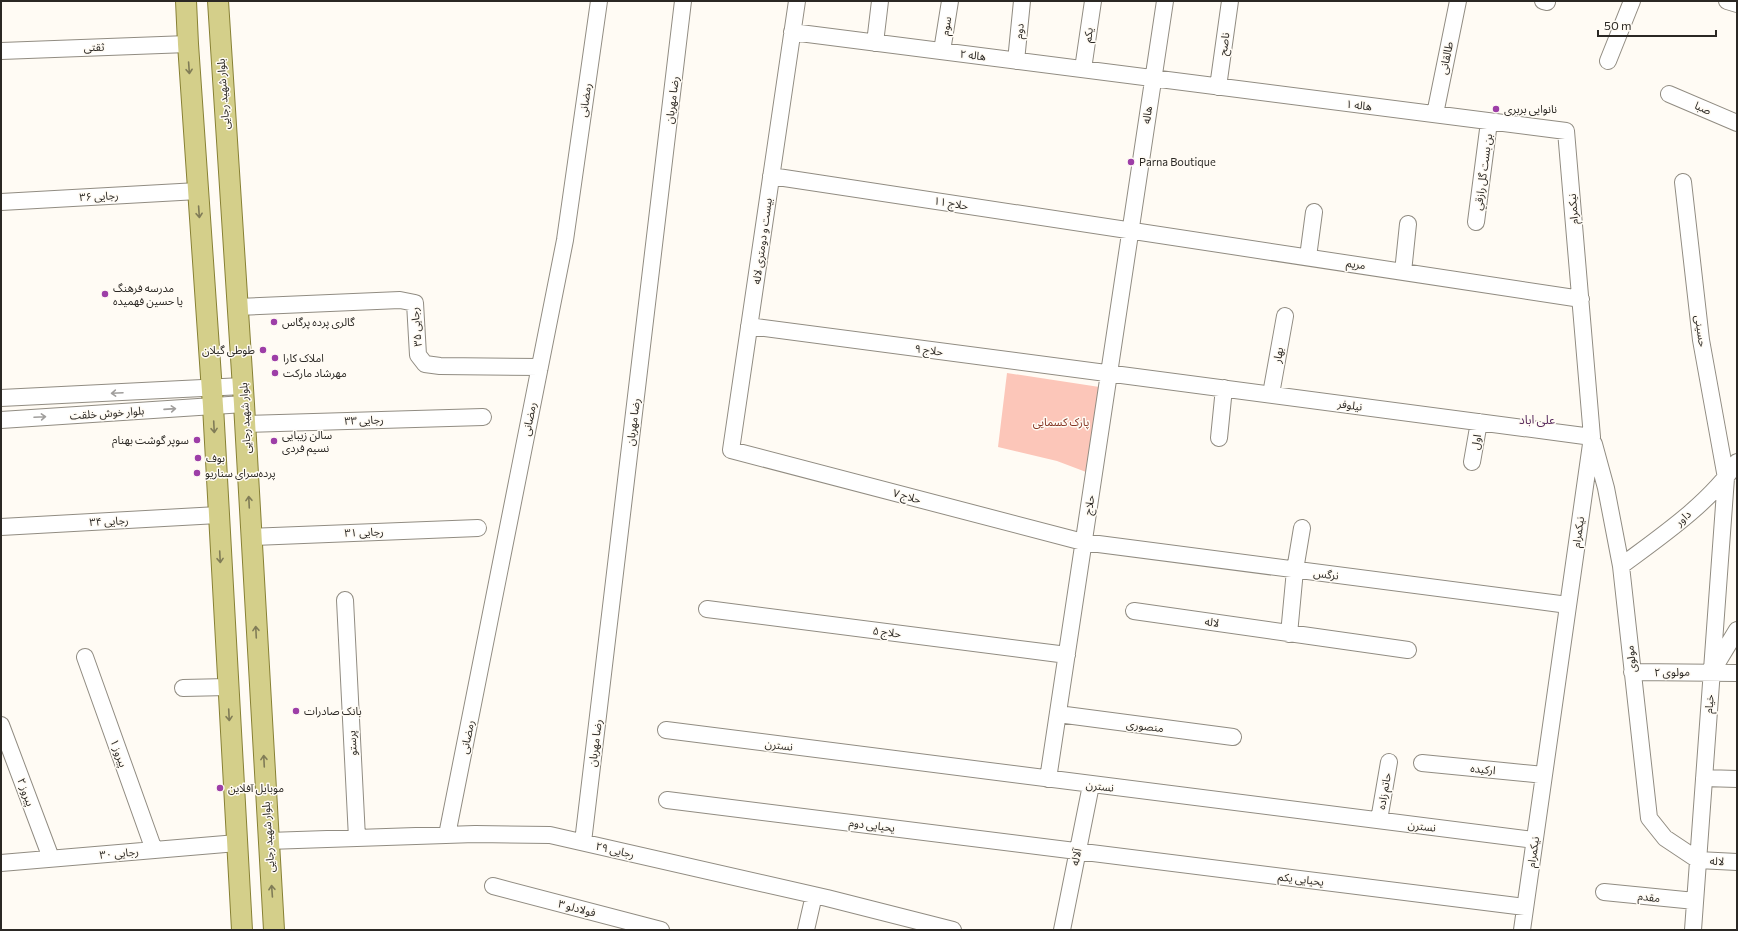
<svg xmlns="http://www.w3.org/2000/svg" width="1738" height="931" font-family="Commissioner,'Noto Sans Arabic',sans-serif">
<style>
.green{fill:#fcc6b9}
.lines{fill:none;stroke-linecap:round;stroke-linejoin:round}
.minor-casing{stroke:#918c82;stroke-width:18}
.major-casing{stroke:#878034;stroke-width:22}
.minor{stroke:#fff;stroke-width:16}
.major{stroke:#d4cf8a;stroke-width:20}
.oneway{stroke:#807c57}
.oneway2{stroke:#a09e9c}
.poi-dot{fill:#9d3ea7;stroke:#fffbf4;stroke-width:1.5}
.labels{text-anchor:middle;stroke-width:3;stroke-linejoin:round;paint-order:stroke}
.street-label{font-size:11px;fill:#2b2824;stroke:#fffbf4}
.poi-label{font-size:11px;fill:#2b2824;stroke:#fffbf4;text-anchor:start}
.park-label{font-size:11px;fill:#853523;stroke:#fffbf4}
.neighbourhood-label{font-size:12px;fill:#57295c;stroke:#fffbf4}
</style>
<rect width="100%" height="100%" fill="#fffbf4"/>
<!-- green -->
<path class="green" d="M1007 373 1106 388 1094 475 1057 461 998 447Z"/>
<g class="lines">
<!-- minor casing -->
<g class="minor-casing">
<path id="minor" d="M797 1 731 450 1083 542 1568 605
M1543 1 1547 2
M1727 1 1737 4
M792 32 1566 131 1592 437 1522 930
M875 43 880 1
M1 51 188 44
M942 51 950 1
M1016 61 1022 1
M1608 61 1632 1
M1083 69 1093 1
M1218 87 1230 1
M1669 94 1737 123
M1435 114 1458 1
M771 176 1581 299
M1683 182 1701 340 1726 478 1693 930
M1 202 198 191
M1476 222 1489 122
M1308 257 1314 212
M1403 272 1408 224
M237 307 400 300 415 303 418 355 425 364 440 366 540 367
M749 326 1592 437
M1271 394 1285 316
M1 398 243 386
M1 420 244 404
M245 424 483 417
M1219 438 1224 388
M1594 444 1606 488 1621 566 1649 818 1665 838 1698 860 1737 862
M1472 462 1479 422
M1 527 218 515
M251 537 478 528
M1621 566C1660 537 1710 503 1737 462
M345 600 357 838
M707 609 1067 655
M1134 611 1408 650
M1289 634 1295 570 1302 528
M85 657 154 850
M1714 668 1737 630
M1632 672 1737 673
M183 688 228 687
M1058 714 1233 737
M1 725 51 858
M666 730 1534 840
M1422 763 1544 775
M1704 778 1737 779
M1048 779 1165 1
M667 800 1525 907
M1379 820 1389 762
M447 835 565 240 599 1
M268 841 475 834 550 835 827 898 953 930
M583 842 683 1
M1 863 237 843
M493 886 661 930
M1604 892 1695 901
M806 930 814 895
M1062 930 1091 785"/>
</g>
<!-- major casing -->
<g class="major-casing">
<path id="major" d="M186 1 188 44 213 406 242 930
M218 1 244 404 274 930"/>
</g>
<!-- minor -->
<use href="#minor" class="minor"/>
<!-- major -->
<use href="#major" class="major"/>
</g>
<!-- one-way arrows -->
<defs><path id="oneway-shaft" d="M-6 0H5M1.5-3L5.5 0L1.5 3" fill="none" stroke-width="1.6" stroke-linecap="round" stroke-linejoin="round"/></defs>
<g class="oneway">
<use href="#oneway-shaft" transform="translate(189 68) rotate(86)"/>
<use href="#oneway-shaft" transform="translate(199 212) rotate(86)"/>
<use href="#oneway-shaft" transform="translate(214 427) rotate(87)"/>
<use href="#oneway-shaft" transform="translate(249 502) rotate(-93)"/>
<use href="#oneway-shaft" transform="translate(220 557) rotate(87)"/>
<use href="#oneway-shaft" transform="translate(256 632) rotate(-93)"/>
<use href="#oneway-shaft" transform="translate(229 715) rotate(87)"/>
<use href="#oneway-shaft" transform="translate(264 761) rotate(-93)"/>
<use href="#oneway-shaft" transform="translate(272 891) rotate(-94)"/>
</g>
<g class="oneway2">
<use href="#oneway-shaft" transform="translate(117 393) rotate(177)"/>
<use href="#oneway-shaft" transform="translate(170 409) rotate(-4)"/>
<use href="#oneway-shaft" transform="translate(40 417) rotate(-3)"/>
</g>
<!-- markers -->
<g class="poi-dot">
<circle cx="1496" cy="109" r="4"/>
<circle cx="1131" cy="162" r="4"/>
<circle cx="105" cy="294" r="4"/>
<circle cx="274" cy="322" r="4"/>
<circle cx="263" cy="350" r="4"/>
<circle cx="275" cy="358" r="4"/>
<circle cx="275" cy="373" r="4"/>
<circle cx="197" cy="440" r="4"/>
<circle cx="274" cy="441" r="4"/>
<circle cx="198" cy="458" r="4"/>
<circle cx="197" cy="473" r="4"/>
<circle cx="296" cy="711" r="4"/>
<circle cx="220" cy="788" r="4"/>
</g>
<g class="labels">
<!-- street labels -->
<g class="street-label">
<text transform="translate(946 26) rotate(-81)" y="4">سوم</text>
<text transform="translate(1019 31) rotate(-84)" y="4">دوم</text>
<text transform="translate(1088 35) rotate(-82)" y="4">یکم</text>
<text transform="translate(1224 44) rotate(-83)" y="4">ناصح</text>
<text transform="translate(94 47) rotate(-2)" y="4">ثقتی</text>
<text transform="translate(973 55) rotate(7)" y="4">هاله ۲</text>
<text transform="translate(1446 58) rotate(-79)" y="4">طالقانی</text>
<text transform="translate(223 94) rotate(-94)" y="4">بلوار شهید رجایی</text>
<text transform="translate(585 100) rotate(-82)" y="4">رمضانی</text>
<text transform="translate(672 100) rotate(-83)" y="4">رضا مهربان</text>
<text transform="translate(1359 105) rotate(7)" y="4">هاله ۱</text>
<text transform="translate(1703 108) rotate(24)" y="4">صبا</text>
<text transform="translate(1147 115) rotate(-82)" y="4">هاله</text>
<text transform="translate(1483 172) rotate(-82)" y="4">بن بست گل رازقي</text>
<text transform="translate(99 196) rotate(-3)" y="4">رجایی ۳۶</text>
<text transform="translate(951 203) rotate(9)" y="4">حلاج ۱۱</text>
<text transform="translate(1573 209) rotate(-95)" y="4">نیکمرام</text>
<text transform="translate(762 241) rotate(-82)" y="4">بیست و دومتری لاله</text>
<text transform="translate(1356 264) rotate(9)" y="4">مریم</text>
<text transform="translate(416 327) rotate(-95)" y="4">رجایی ۳۵</text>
<text transform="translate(1701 331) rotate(82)" y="4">حسینی</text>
<text transform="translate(929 350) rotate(7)" y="4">حلاج ۹</text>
<text transform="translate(1278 355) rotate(-79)" y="4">بهار</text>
<text transform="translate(1350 405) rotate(8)" y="4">نیلوفر</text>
<text transform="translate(107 413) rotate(-4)" y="4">بلوار خوش خلقت</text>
<text transform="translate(245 418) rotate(-93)" y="4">بلوار شهید رجایی</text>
<text transform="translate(529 419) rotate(-79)" y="4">رمضانی</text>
<text transform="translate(364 420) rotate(-2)" y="4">رجایی ۳۳</text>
<text transform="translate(633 422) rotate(-83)" y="4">رضا مهربان</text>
<text transform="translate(1476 442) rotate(-81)" y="4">اول</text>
<text transform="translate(907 496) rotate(15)" y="4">حلاج ۷</text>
<text transform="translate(1089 505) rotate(-81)" y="4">حلاج</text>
<text transform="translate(1683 518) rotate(-43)" y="4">داور</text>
<text transform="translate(109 521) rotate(-3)" y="4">رجایی ۳۴</text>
<text transform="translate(364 532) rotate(-2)" y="4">رجایی ۳۱</text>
<text transform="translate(1578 532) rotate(-82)" y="4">نیکمرام</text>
<text transform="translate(1326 574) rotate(7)" y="4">نرگس</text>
<text transform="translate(1212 622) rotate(8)" y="4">لاله</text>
<text transform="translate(887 632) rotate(7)" y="4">حلاج ۵</text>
<text transform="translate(1631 659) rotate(-97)" y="4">مولوی</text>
<text transform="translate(1672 672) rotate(-1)" y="4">مولوی ۲</text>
<text transform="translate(1709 704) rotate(-86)" y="4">خیام</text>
<text transform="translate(1145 726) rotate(7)" y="4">منصوری</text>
<text transform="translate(467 737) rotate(-79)" y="4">رمضانی</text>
<text transform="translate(352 743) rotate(-93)" y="4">پرستو</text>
<text transform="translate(595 743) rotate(-83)" y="4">رضا مهربان</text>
<text transform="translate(779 745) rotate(7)" y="4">نسترن</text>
<text transform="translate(119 753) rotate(70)" y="4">پیروز ۱</text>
<text transform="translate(1483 769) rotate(6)" y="4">ارکیده</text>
<text transform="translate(1100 786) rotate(7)" y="4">نسترن</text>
<text transform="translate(1384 791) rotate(-80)" y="4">حاتم زاده</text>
<text transform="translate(26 792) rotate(70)" y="4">پیروز ۲</text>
<text transform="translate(872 825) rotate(7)" y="4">یحیایی دوم</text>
<text transform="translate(1422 826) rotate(7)" y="4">نسترن</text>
<text transform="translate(268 837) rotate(-94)" y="4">بلوار شهید رجایی</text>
<text transform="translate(615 850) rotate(13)" y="4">رجایی ۲۹</text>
<text transform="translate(1533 852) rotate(-82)" y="4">نیکمرام</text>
<text transform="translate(119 853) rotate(-5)" y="4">رجایی ۳۰</text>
<text transform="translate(1076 857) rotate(-79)" y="4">آلاله</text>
<text transform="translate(1717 861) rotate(3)" y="4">لاله</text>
<text transform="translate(1301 879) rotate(7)" y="4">یحیایی یکم</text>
<text transform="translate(1649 897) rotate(6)" y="4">مقدم</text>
<text transform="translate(577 908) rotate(15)" y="4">فولادلو ۳</text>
</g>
<!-- poi labels -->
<g class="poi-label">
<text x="1504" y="113">نانوایی بربری</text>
<text x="1139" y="166">Parna Boutique</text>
<text x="113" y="292">مدرسه فرهنگ<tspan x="113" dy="13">یا حسین فهمیده</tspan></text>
<text x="282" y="326">گالری پرده پرگاس</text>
<text x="255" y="354" text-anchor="end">طوطی گیلان</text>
<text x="283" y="362">املاک کارا</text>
<text x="283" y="377">مهرشاد مارکت</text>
<text x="282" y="439">سالن زیبایی<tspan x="282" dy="13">نسیم فردی</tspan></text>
<text x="189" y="444" text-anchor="end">سوپر گوشت بهنام</text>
<text x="206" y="462">بوف</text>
<text x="205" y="477">پرده‌سرای سناریو</text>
<text x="304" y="715">بانک صادرات</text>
<text x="228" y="792">موبایل آفلاین</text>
</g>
<!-- park labels -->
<g class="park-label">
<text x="1061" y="426">پارک کسمایی</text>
</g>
<!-- neighbourhood labels -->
<g class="neighbourhood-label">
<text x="1537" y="424">علی اباد</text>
</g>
</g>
<!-- border -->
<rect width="1738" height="931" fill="none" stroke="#2b2824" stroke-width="4"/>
<!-- scale -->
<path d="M1598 30v6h118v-6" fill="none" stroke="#2b2824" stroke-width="2"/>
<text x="1604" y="30" font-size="12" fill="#2b2824" stroke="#fffbf4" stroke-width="3" paint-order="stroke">50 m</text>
</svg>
